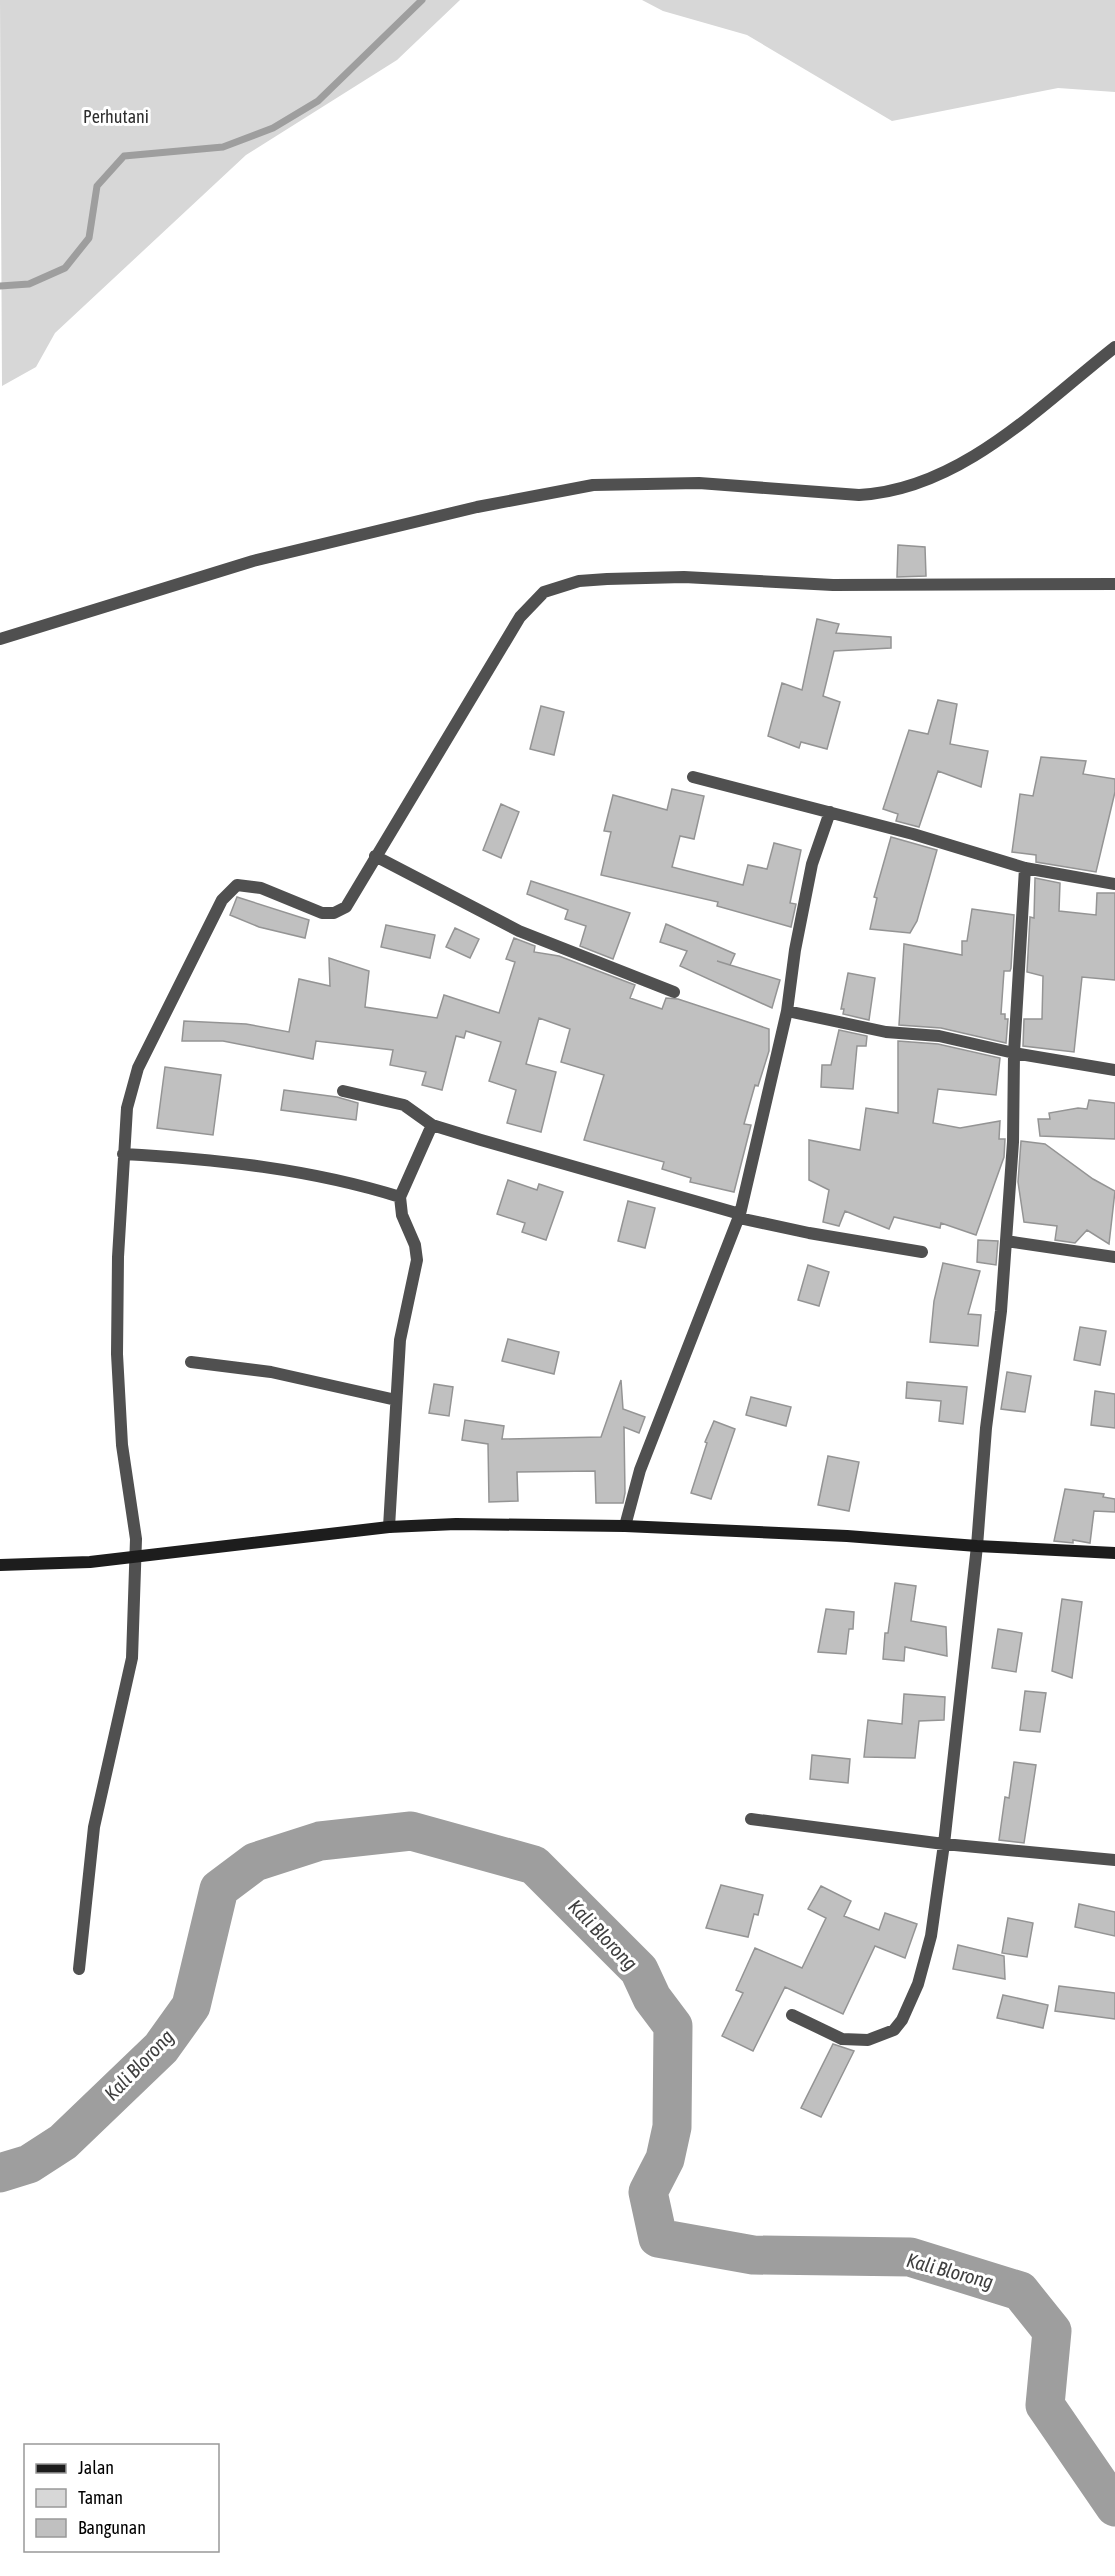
<svg xmlns="http://www.w3.org/2000/svg" width="1115" height="2576" font-family="'Asap Condensed',sans-serif">
<style>
.green{fill:#d7d7d7}
.lines{fill:none;stroke-linecap:round;stroke-linejoin:round}
.stream{stroke:#9e9e9e;stroke-width:7}
.river{stroke:#9e9e9e;stroke-width:39}
.building{fill:#c0c0c0;stroke:#949494;stroke-width:1.5}
.street{stroke:#505050;stroke-width:12}
.secondary{stroke:#1d1d1d;stroke-width:12}
.labels{text-anchor:middle;stroke-width:6;stroke-linejoin:round;paint-order:stroke}
.park-label{font-size:18px;fill:#2e2e2e;stroke:#fff}
.water-label{font-size:20px;font-style:italic;fill:#3f3f3f;stroke:#fff}
</style>
<rect width="100%" height="100%" fill="#fff"/>
<!-- green -->
<path class="green" d="M0 0H460L397 60 246 155 55 333 36 367 2 386Z
M642 0H1115V92L1058 88 892 121 747 35 663 11Z"/>
<g class="lines">
<!-- stream -->
<path class="stream" d="M0 286 29 284 65 268 89 238 97 186 124 156 223 147 273 128 318 101 422 0"/>
<!-- river -->
<path class="river" d="M0 2173 29 2164 63 2142 161 2048 191 2006 219 1889 255 1862 320 1841 411 1831 534 1865 639 1970 652 1998 673 2026 672 2127 665 2159 648 2192 658 2238 753 2255 910 2257 1020 2291 1052 2331 1045 2405 1115 2507"/>
</g>
<!-- building -->
<path class="building" d="M898 545 925 547 926 576 897 577Z
M817 619 839 624 836 633 891 637V648L834 651 823 696 840 702 827 749 801 742 799 748 768 736 782 683 802 690Z
M938 700 957 704 950 744 988 751 981 787 938 771 919 827 896 821 898 814 883 809 909 730 928 734Z
M541 706 564 712 554 755 530 749Z
M1041 757 1086 761 1083 774 1115 779V792L1096 872 1036 862V855L1012 852 1020 794 1033 796Z
M672 789 704 796 694 839 680 836 672 867 743 885 748 865 767 869 774 843 801 850 790 903 796 904 791 927 717 906 718 902 601 875 611 832 604 831 613 795 667 810Z
M501 804 519 812 501 858 483 850Z
M891 837 937 850 917 921 910 933 870 929 877 898 874 897Z
M1035 878 1060 883 1059 911 1096 915 1097 893H1115V980L1082 977 1074 1052 1023 1046 1024 1019H1042L1043 976 1027 972 1030 917 1034 918Z
M531 881 630 913 613 959 580 946 586 926 565 919 568 910 527 894Z
M237 897 309 920 305 938 259 927 230 915Z
M972 909 1014 915 1011 968 1010 971H1004L1001 1014H1005V1019H1008L1006 1043 941 1028 899 1025 904 944 962 955V941H967Z
M666 924 735 954 730 965 717 961 780 980 772 1008 680 966 687 951 660 942Z
M386 925 435 935 430 958 381 947Z
M455 928 479 939 470 958 446 947Z
M514 938 535 946 534 952 559 956 635 985 630 998 662 1009 666 998 678 999 769 1029V1051L758 1086 755 1085 744 1124 751 1125 734 1192 690 1182 691 1178 662 1169 664 1162 584 1140 604 1075 561 1062 570 1029 539 1018 526 1064 556 1072 541 1132 507 1123 516 1090 489 1081 501 1042 466 1031 464 1038 456 1036 442 1090 422 1085 426 1072 390 1065 393 1050 316 1041 313 1059 223 1041H182L184 1021 246 1024 289 1032 299 979 330 986 329 958 369 971 365 1007 437 1018 444 995 499 1013 515 962 506 959Z
M848 973 875 978 869 1020 843 1014 844 1009H841Z
M839 1030 867 1036 866 1046H857L853 1089 821 1087 822 1065H831Z
M898 1041 938 1044 1000 1058 996 1095 938 1089 933 1123 960 1128 1000 1121 999 1139H1005L1004 1157 976 1235 941 1223 940 1228 894 1217 889 1229 845 1211 839 1226 823 1222 829 1190 809 1180V1140L860 1150 866 1108 898 1113Z
M165 1067 221 1075 213 1135 157 1128Z
M284 1090 337 1097 358 1103 356 1120 281 1110Z
M1089 1100 1115 1103V1139L1040 1136 1038 1119H1050L1049 1113 1078 1108 1087 1109Z
M1021 1141 1045 1144 1093 1179 1115 1191 1109 1244 1087 1230 1075 1243 1055 1240 1057 1226 1024 1222 1018 1182Z
M508 1180 537 1190 539 1184 563 1192 546 1240 522 1232 525 1223 497 1214Z
M628 1201 655 1208 645 1248 618 1241Z
M978 1240 998 1241 996 1265 977 1262Z
M943 1263 980 1271 968 1314 981 1315 978 1346 930 1342 934 1301Z
M808 1265 829 1272 819 1306 798 1300Z
M1080 1327 1106 1331 1100 1365 1074 1360Z
M508 1339 559 1352 554 1374 502 1361Z
M1007 1372 1031 1376 1025 1412 1001 1409Z
M621 1380 623 1409 645 1417 639 1433 624 1427 625 1493 623 1503H596L595 1471 517 1472 518 1501 489 1502 488 1444 462 1440 465 1420 504 1426 502 1439 601 1437Z
M907 1382 967 1387 963 1424 939 1421 941 1401 906 1398Z
M434 1384 453 1387 449 1416 429 1413Z
M1095 1391 1115 1394V1428L1091 1425Z
M751 1397 791 1407 786 1426 746 1415Z
M714 1421 735 1429 711 1499 691 1493 707 1443 705 1442Z
M828 1456 859 1462 849 1511 818 1505Z
M1065 1489 1104 1494 1103 1497 1115 1499V1512L1094 1511 1090 1543 1073 1540V1543L1054 1541Z
M895 1583 916 1586 911 1621 946 1627 947 1656 905 1647 904 1661 883 1659 885 1633H888Z
M1062 1599 1082 1602 1072 1678 1052 1671Z
M826 1609 854 1612 853 1629H849L846 1654 818 1652Z
M998 1629 1022 1633 1016 1672 992 1668Z
M1025 1691 1046 1693 1040 1732 1020 1730Z
M904 1694 945 1697 944 1720 919 1721 915 1758 864 1757 868 1720 902 1724Z
M812 1755 850 1759 848 1783 810 1779Z
M1014 1762 1036 1765 1024 1843 999 1840 1005 1797 1009 1798Z
M721 1885 763 1895 758 1915 754 1914 748 1937 706 1928Z
M821 1886 851 1901 844 1916 879 1930 885 1913 917 1924 905 1958 875 1946 843 2014 785 1987 753 2051 722 2036 743 1993 736 1990 755 1948 802 1968 826 1918 808 1909Z
M1079 1904 1115 1912V1936L1075 1927Z
M1008 1918 1033 1923 1027 1957 1002 1953Z
M958 1945 1004 1956 1005 1979 953 1969Z
M1059 1986 1115 1993V2019L1055 2011Z
M1003 1995 1048 2005 1043 2028 997 2018Z
M833 2044 854 2051 821 2117 801 2108Z"/>
<g class="lines">
<!-- street -->
<path class="street" d="M0 639 253 561 477 507 593 485 699 483 859 495C960 490 1040 406 1115 347
M693 777 913 834 1025 868 1115 884
M375 856 519 931 674 992
M787 1011 886 1032 939 1036 1014 1053 1115 1070
M343 1091 404 1105 432 1125 481 1140 740 1214
M123 1154C216 1159 311 1169 400 1197
M739 1218 809 1233 922 1252
M1006 1241 1115 1257
M191 1362 271 1372 396 1400
M625 1526 640 1470 740 1214 787 1011 795 950 812 864 830 812
M389 1527 400 1340 417 1260 415 1245 402 1215 400 1197 432 1125
M751 1819 944 1844 1115 1860
M79 1969 94 1827 132 1658 136 1539 122 1445 117 1354 118 1257 127 1108 138 1068 222 900 237 885 261 888 322 913H334L346 907 520 617 544 592 579 581 607 579 684 577 833 585 1115 584
M792 2015 842 2039 868 2040 894 2030 902 2020 918 1984 931 1936 944 1844 977 1546 986 1428 1001 1311 1013 1142 1014 1053 1025 868"/>
<!-- secondary -->
<path class="secondary" d="M0 1565 90 1562 389 1527 456 1524 625 1526 847 1536 977 1546 1115 1553"/>
</g>
<g class="labels">
<!-- park labels -->
<g class="park-label">
<text x="116" y="123">Perhutani</text>
</g>
<!-- water labels -->
<g class="water-label">
<text transform="translate(603 1935) rotate(46)" y="7">Kali Blorong</text>
<text transform="translate(139 2065) rotate(-46)" y="7">Kali Blorong</text>
<text transform="translate(950 2271) rotate(15)" y="7">Kali Blorong</text>
</g>
</g>
<!-- legend -->
<rect x="24" y="2444" width="195" height="108" fill="#ffffff" stroke="#999999" stroke-width="1.5"/>
<rect x="36" y="2464" width="30" height="9" fill="#1d1d1d" stroke="#999999" stroke-width="1.5"/>
<text x="78" y="2474" font-size="18" fill="#000000">Jalan</text>
<rect x="36" y="2489" width="30" height="18" fill="#d7d7d7" stroke="#999999" stroke-width="1.5"/>
<text x="78" y="2504" font-size="18" fill="#000000">Taman</text>
<rect x="36" y="2519" width="30" height="18" fill="#c0c0c0" stroke="#999999" stroke-width="1.5"/>
<text x="78" y="2534" font-size="18" fill="#000000">Bangunan</text>
</svg>
